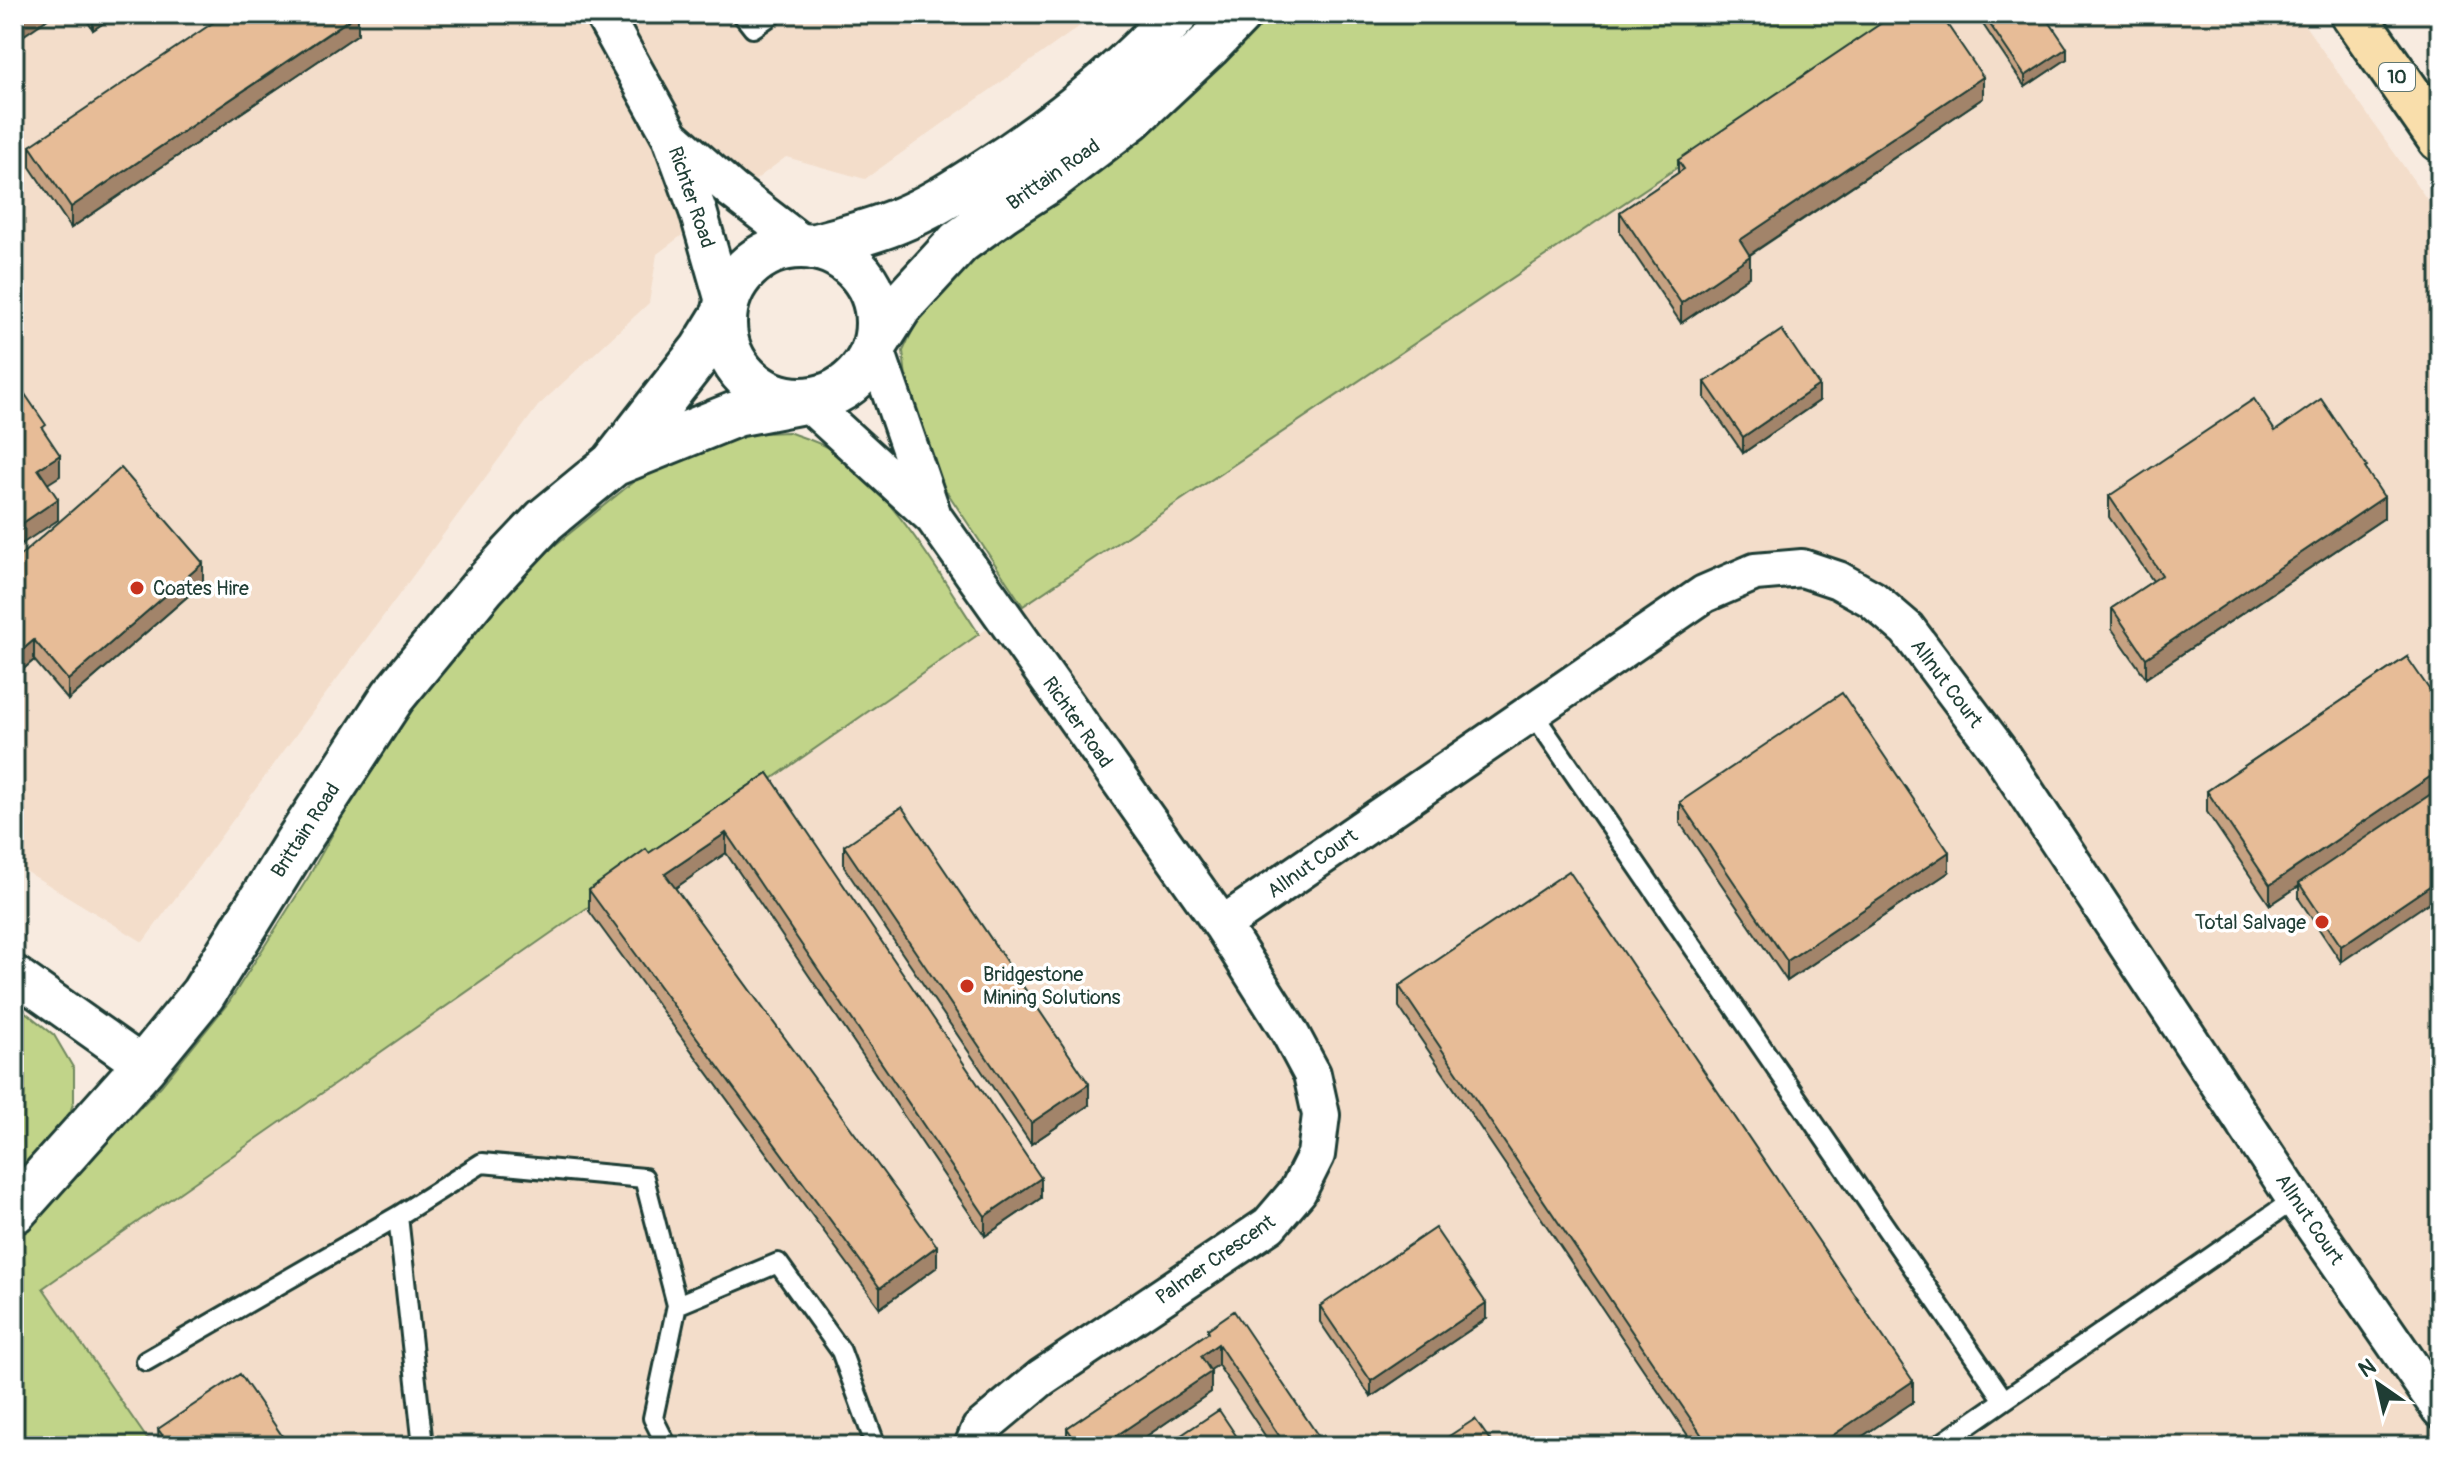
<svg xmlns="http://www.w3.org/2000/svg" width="2454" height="1460" font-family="Pangolin,sans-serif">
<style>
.built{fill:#f3ddca}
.green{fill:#c1d489;stroke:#70885e;stroke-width:2}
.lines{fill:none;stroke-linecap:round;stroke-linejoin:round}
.lane-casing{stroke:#1f3d34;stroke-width:24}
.street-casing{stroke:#1f3d34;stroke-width:42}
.secondary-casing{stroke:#1f3d34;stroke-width:50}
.highway-casing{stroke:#1f3d34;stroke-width:50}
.lane{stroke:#fff;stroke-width:18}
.street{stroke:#fff;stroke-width:36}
.secondary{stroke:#fff;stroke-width:44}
.highway{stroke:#f9deab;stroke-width:44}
.wall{fill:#c7a282;stroke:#1f3d34;stroke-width:2}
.shaded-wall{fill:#a2846a;stroke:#1f3d34;stroke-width:2}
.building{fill:#e7bc97;stroke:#1f3d34;stroke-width:2}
.poi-dot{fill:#c8321e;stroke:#fff;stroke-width:3}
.labels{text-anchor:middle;stroke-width:7;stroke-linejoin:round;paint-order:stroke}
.shield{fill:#fff;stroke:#627771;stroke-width:2}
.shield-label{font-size:18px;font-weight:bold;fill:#1f3d34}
.street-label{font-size:20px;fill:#1f3d34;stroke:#fff}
.poi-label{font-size:20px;fill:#1f3d34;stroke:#fff;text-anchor:start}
</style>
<rect width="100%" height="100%" fill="#f8ebe0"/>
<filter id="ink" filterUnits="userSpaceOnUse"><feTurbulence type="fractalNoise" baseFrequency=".0125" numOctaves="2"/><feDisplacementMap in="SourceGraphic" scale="16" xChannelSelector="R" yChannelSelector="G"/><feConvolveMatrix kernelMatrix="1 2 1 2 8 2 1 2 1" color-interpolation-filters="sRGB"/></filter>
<g filter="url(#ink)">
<!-- built -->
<path class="built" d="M14 14H1097L865 179 786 157 657 254 649 303 538 406 143 942 14 864Z
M1906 14H2297L2440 218V1446H150L43 1288 979 634Z"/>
<!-- green -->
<path class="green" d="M1261 14H1906L1023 606 937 477 910 412 903 351 928 297 975 249 1202 76Z
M788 432C801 437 816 441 828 448 894 493 936 569 979 634L43 1288 152 1446H14V1239L161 1086 229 1002 309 876 373 762 451 657 549 550 638 478 689 452 741 434Z
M14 1003 54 1035 74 1069V1101L63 1132 14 1179Z"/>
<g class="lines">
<!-- lane casing -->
<g class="lane-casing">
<path id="lane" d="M742 14 753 28 773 14
M1532 712 2004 1400
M398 1216 482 1163 644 1178 677 1305 653 1418 667 1446
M677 1305 778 1263 841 1351 876 1446
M146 1361 398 1216 423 1446
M1938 1446 2295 1199"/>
</g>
<!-- street casing -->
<g class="street-casing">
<path id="street" d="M603 14 670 135 698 211 725 305
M674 139 732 190 805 246
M875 347 932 513
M806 401 934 518 1222 925 1289 1031 1312 1074 1321 1115 1316 1155 1298 1191 1269 1225 1041 1378 980 1429 973 1446
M1222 925 1704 594 1755 572 1802 568 1838 580 1872 599 1907 629 1998 750 2295 1199 2440 1409
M14 974 144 1066"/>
</g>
<!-- secondary casing -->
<g class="secondary-casing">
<path id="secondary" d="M724 323a77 77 0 1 1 154 0a77 77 0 1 1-154 0Z
M812 247C842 239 872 232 900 220 928 209 954 192 979 176 1052 130 1119 78 1176 14
M877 342 900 306 959 242 1003 210 1048 181 1131 118 1208 46 1239 14
M615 463 736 414 799 402
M14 1211 144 1066 203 994 296 844 393 696 482 588 512 555 545 520 613 464 702 350 723 316"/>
</g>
<!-- highway casing -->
<g class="highway-casing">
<path id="highway" d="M2353 14 2440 139"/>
</g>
<!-- lane -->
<use href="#lane" class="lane"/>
<!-- street -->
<use href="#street" class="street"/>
<!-- secondary -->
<use href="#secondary" class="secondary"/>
<!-- highway -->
<use href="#highway" class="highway"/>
</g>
<!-- wall -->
<path class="wall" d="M83 14H117L93 30Z
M1976 14H2044L2067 59 2025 87Z
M358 34 71 228 30 167V146Z
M1983 98 1750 255V276L1681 323 1620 233V212L1678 173V160Z
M1705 382 1819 401 1743 453 1705 398Z
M2275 431 2367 471 2384 518 2146 678 2112 629V608L2153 581 2109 517V496Z
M14 561 203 583 68 700 34 660 14 677Z
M2407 657 2341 962 2299 899V886L2270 905 2207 812V791Z
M768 773 1041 1198 985 1236 726 853 675 888 937 1267 880 1308 589 911V890L649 853Z
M1680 802 1949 872 1787 981 1680 823Z
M844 846 1089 1105 1031 1144 844 867Z
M1399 986 1913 1402 1848 1446H1695L1399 1007Z
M1320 1306 1486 1319 1371 1397 1320 1322Z
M1208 1329 1325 1446H1272L1218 1365 1210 1370 1211 1392 1132 1446H1067V1428L1208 1333Z
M158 1429 289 1446H159Z"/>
<!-- shaded-wall -->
<path class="shaded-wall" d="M25 14H55L14 42V21Z
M93 14H117L93 30Z
M358 14V34L71 228V207Z
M2067 48V59L2025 87V76Z
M1983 77V98L1740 261V240Z
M1750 256V276L1681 323V303Z
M1819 385V401L1743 453V437Z
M60 455V476L38 490V469Z
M2384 497V518L2146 678V658Z
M58 499V520L14 549V529Z
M203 563V583L68 700V680Z
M34 640V660L14 677V657Z
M2440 770V791L2299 883V886L2270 905V885Z
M726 833V853L665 895V874Z
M1949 852V872L1787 981V961Z
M2440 879V895L2341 962V946Z
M1089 1084V1105L1031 1144V1123Z
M1041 1178V1198L985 1236V1216Z
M937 1246V1267L880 1308V1288Z
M1486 1303V1319L1371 1397V1381Z
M1218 1344V1365L1201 1376V1356Z
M1211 1372V1392L1132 1446H1101Z
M1913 1381V1402L1848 1446H1817Z"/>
<!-- building -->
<path class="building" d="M14 14H25L14 21Z
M226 14H357L71 207 30 146Z
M1895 14H1940L1983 77 1740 240 1750 256 1681 303 1620 212 1684 169 1678 160Z
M1983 14H2044L2067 48 2025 76Z
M1782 330 1819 385 1743 437 1705 382Z
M14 378 46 425 42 428 60 455 38 469 58 499 14 529Z
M2254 399 2275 431 2321 399 2367 467 2365 468 2384 497 2146 658 2112 608 2162 575 2109 496Z
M121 468 203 563 68 680 34 640 14 657V561Z
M2407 657 2440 705V770L2270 885 2207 791Z
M1842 693 1949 852 1787 961 1680 802Z
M768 773 1041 1178 985 1216 726 833 665 874 937 1246 880 1288 589 890 646 849 649 853Z
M2440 788V879L2341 946 2299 883Z
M902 807 1089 1084 1031 1123 844 846Z
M1569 871 1913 1381 1817 1446H1709L1399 986Z
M1435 1228 1486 1303 1371 1381 1320 1306Z
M1234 1311 1325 1446H1286L1218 1344 1201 1356 1211 1372 1101 1446H1079L1067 1428 1209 1332 1208 1329Z
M240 1374 289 1446H170L158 1429Z
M1219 1410 1243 1446H1165Z
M1475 1419 1494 1446H1434Z"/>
</g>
<!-- markers -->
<g class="poi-dot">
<circle cx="137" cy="588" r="8"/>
<circle cx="2322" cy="922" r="8"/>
<circle cx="967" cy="986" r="8"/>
</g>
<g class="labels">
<!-- shield labels -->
<rect class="shield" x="2379" y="63" width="36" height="28" rx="6"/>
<g class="shield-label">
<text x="2397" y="83">10</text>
</g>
<!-- street labels -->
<g class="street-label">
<text transform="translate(1053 174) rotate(-35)" y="7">Brittain Road</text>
<text transform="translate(692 197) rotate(71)" y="7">Richter Road</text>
<text transform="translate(1947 683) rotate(53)" y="7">Allnut Court</text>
<text transform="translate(1078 722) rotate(55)" y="7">Richter Road</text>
<text transform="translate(305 830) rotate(-57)" y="7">Brittain Road</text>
<text transform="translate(1312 863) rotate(-35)" y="7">Allnut Court</text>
<text transform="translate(2310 1219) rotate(56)" y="7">Allnut Court</text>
<text transform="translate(1215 1259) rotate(-35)" y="7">Palmer Crescent</text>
</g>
<!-- poi labels -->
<g class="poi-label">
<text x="153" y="595">Coates Hire</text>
<text x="2306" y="929" text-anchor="end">Total Salvage</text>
<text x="983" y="981">Bridgestone<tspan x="983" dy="23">Mining Solutions</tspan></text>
</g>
</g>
<!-- margin -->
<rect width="2454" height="1460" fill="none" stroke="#fff" stroke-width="48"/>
<rect x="24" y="24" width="2406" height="1412" fill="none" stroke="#1f3d34" stroke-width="3" filter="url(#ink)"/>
<!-- north arrow -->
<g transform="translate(2378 1384) rotate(326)" stroke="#ffffff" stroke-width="6" paint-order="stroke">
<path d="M0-6L14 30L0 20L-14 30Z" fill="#1f3d34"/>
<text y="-12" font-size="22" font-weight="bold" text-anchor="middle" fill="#1f3d34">N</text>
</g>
</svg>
